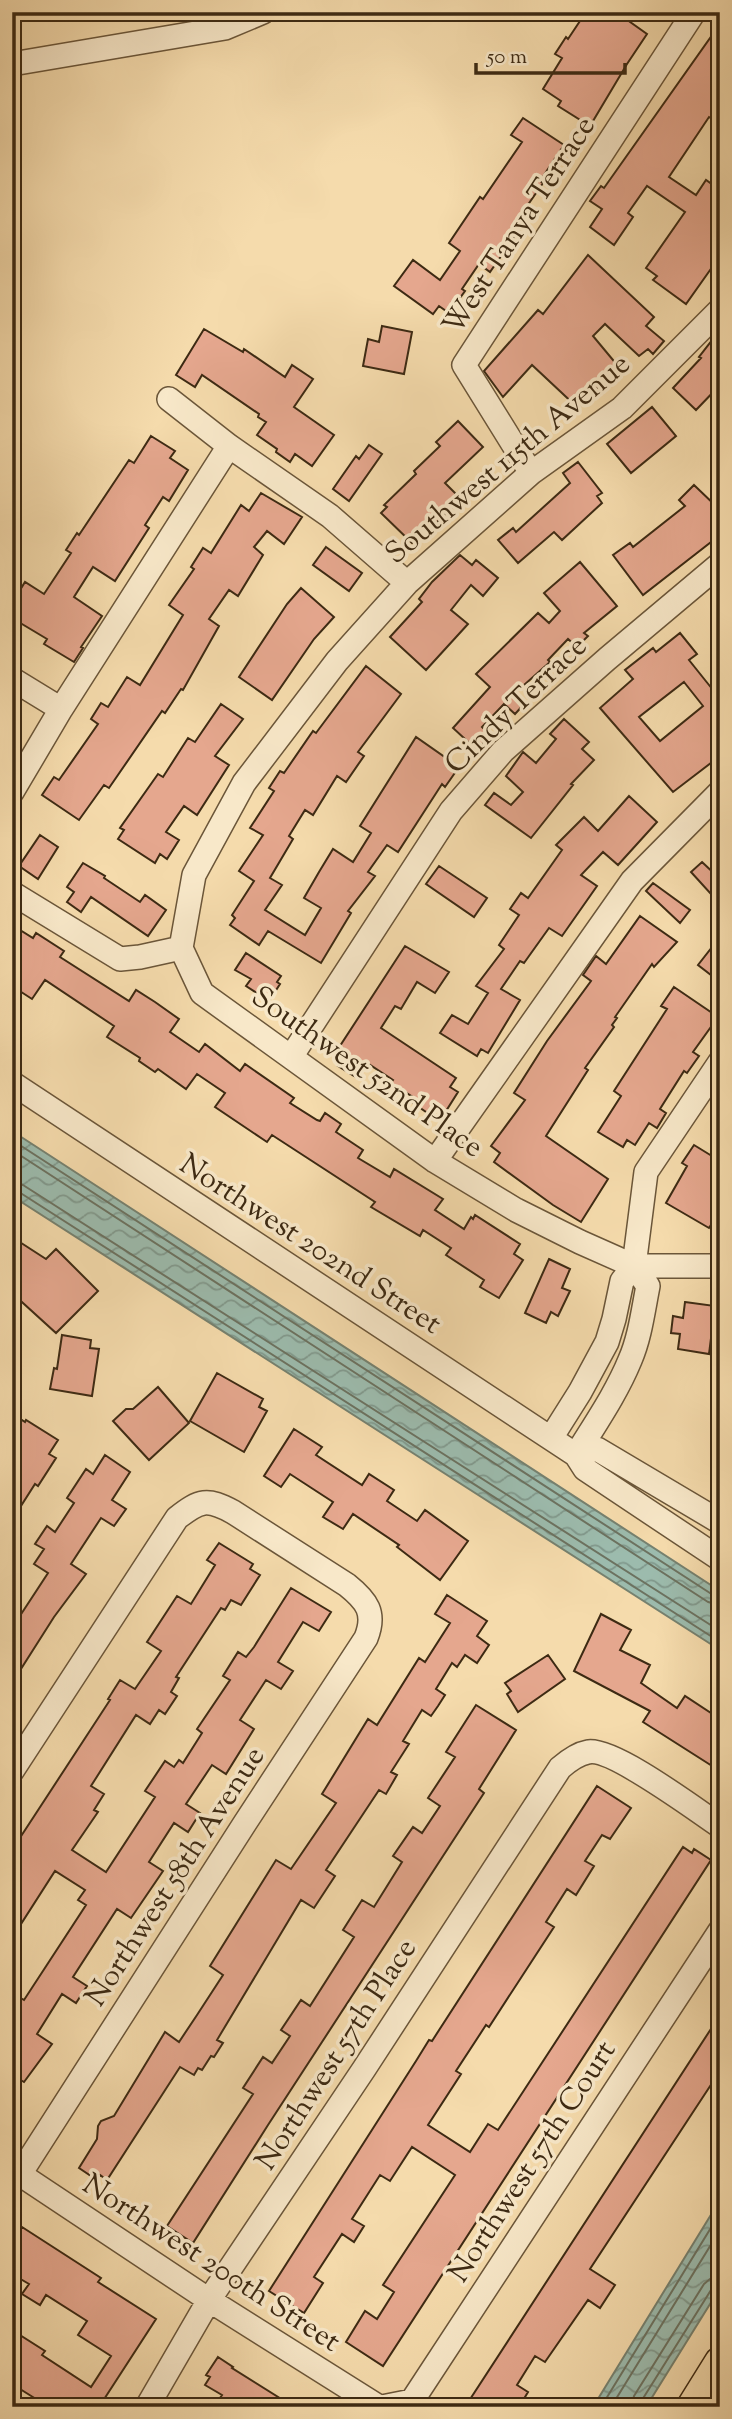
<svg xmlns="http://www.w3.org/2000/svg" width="732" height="2419" font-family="'Sorts Mill Goudy',serif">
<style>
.water{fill:url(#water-waves);stroke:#76816f;stroke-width:2}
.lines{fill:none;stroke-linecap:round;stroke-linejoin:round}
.shore{stroke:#6c7260;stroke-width:2}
.building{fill:#e5a78e;stroke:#3d2a13;stroke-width:2;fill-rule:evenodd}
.minor-casing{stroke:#6b5639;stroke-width:26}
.major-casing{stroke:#3d2a13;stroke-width:33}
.minor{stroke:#f8e8c9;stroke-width:23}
.major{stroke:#f5dbac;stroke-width:30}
.labels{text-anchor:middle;stroke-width:7;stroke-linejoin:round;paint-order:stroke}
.street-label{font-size:30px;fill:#3d2a13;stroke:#f8e8c9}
</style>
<defs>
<pattern id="water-waves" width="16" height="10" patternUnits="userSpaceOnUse" patternTransform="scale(1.75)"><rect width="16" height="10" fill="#9cbbad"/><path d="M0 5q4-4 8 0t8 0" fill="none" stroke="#80988c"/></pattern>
</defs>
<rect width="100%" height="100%" fill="#f5dbac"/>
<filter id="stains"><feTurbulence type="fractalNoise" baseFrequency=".00286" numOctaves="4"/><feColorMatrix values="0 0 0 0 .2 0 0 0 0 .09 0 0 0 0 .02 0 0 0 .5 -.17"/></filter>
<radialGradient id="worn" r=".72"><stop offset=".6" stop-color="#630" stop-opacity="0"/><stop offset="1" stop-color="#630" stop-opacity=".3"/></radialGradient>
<!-- water -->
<path class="water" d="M12 1131 720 1591V1650L12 1196Z
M720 2200V2288L646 2407H593Z"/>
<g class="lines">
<!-- shore -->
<path class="shore" d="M12 1140 713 1595 720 1596
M12 1150 708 1602 720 1605
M12 1182 23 1185 720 1631
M12 1191 19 1192 720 1642
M601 2407 720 2213
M611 2407 720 2230
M632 2407 634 2396 704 2284 710 2279 720 2277
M641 2407 642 2400 711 2290 720 2286"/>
</g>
<!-- building -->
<path class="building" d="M586 12H616L647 34 627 64 590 126 558 106 561 101 543 89 562 58 555 54 566 37 568 39Z
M720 24V111L714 120 709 117 669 177 696 195 706 180 720 190V256L686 304 653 280 657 276 646 268 685 212 647 186 628 213 633 217 614 245 590 227 602 209 590 201 601 186 604 188Z
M523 118 564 145 540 181 543 183 516 222 522 226 490 272 479 264 462 289 465 291 449 313 439 306 433 314 394 286 413 260 440 280 460 251 449 243 480 197 483 199 522 142 511 135Z
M588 255 654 317 646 326 664 341 653 354 648 349 639 356 605 324 593 336 618 366 578 408 532 365 503 397 484 371 538 310 543 314Z
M382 326 412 332 404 374 363 366 368 339 379 342Z
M204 329 243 352 244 349 285 377 292 365 313 379 294 407 334 435 312 466 295 454 290 462 276 452 277 449 257 435 266 422 258 417 259 414 202 375 195 387 176 375Z
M720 330V385L696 410 673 388 701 358 699 357Z
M652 407 676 436 631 473 607 444Z
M458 421 483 447 445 483 461 499 435 524 432 521 412 543 381 513 387 507 384 505 416 474 414 471 440 446 436 442Z
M151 436 175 451 170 458 188 470 169 501 163 497 145 525 149 528 115 581 93 567 74 597 102 616 81 647 83 648 74 662 44 644 47 639 12 618V603L25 582 44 594 71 553 66 550 77 533 79 535 129 460 134 463Z
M369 445 382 454 349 501 333 489 356 456 359 459Z
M578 462 602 493 597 496 602 503 562 540 554 532 518 563 498 540 513 528 516 532 570 483 563 473Z
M694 485 720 510V535L643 595 613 555 630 543 633 547 685 506 679 500Z
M261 493 302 517 284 544 267 531 254 547 263 555 238 596 229 590 209 619 219 626 183 690 181 689 165 713 162 711 109 788 104 785 79 820 42 795 54 777 59 780 98 724 91 719 101 703 108 707 127 677 140 685 183 615 169 605 194 569 191 567 203 548 211 553 241 505 249 511Z
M326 547 362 573 349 591 313 565Z
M460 555 472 565 476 560 498 578 483 596 471 585 451 610 468 624 426 670 390 637 422 602 419 599 432 582Z
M580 562 617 606 584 633 588 636 577 647 568 639 548 660 550 662 515 693 526 702 515 714 504 704 482 727 490 735 477 750 453 728 490 687 476 674 538 613 549 623 560 611 544 593Z
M301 588 334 617 314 639 272 700 239 677 287 604Z
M680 633 697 654 689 660 713 690 720 685V756L673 792 600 708 633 679 625 670 653 648 656 652ZM684 682 703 706 660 741 639 717Z
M366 666 401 694 358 752 364 756 346 782 337 776 313 815 305 810 289 836 293 839 270 878 282 885 265 910 305 935 321 908 304 898 319 872 333 849 353 862 371 833 360 826 416 737 459 767 445 787 442 784 398 852 387 845 368 872 375 876 348 911 351 913 321 963 268 931 259 945 230 925 235 918 232 915 254 881 239 871 263 835 250 828 274 791 269 788 280 771 284 773 313 731 316 733Z
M221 704 243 719 215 756 229 765 197 815 184 806 166 832 179 840 167 859 160 854 155 863 118 839 124 830 120 828 158 774 163 777 188 738 195 742Z
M564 719 589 742 582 749 594 760 571 784 573 785 531 838 485 805 494 793 511 805 523 792 506 776 523 752 536 763 556 739 550 734Z
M629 796 657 822 618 865 603 852 581 875 597 886 562 936 549 928 524 963 520 961 501 989 520 1000 488 1053 481 1049 477 1056 440 1033 452 1015 468 1024 488 993 476 986 504 949 499 945 519 915 510 909 521 893 528 898 562 850 556 845 584 817 598 831Z
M40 835 58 847 38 879 19 866Z
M702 862 720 879V904L691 872Z
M83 863 105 876 104 878 140 902 145 895 166 910 148 936 91 897 81 912 67 902 74 892 67 887Z
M439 866 487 898 474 917 426 884Z
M653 883 690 910 680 923 646 891Z
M640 916 677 942 654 967 652 964 615 1017 617 1018 612 1025 614 1027 585 1068 588 1070 546 1136 608 1179 581 1222 553 1205 494 1162 500 1153 491 1146 525 1100 514 1093 547 1041 591 981 583 975 596 956 606 964Z
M12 925 33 938 36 933 64 951 60 957 129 1001 136 990 155 1002 179 1019 170 1032 199 1052 205 1044 240 1071 245 1064 294 1098 290 1103 317 1120 320 1121 325 1113 341 1124 336 1132 363 1150 358 1158 390 1177 394 1169 443 1199 435 1210 464 1229 471 1217 473 1219 475 1215 520 1244 514 1254 523 1260 499 1298 480 1287 484 1280 446 1255 451 1248 423 1230 420 1236 371 1207 375 1202 272 1135 267 1142 215 1107 225 1093 197 1074 186 1089 158 1069 155 1072 139 1061 140 1058 107 1037 114 1026 45 980 32 999 12 986Z
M720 937V982L698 965Z
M405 946 449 972 435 993 417 982 401 1009 395 1006 381 1028 456 1078 450 1087 458 1092 446 1111 438 1106 432 1116 413 1103 416 1099 391 1083 393 1080 367 1063 357 1078 338 1066 346 1054 338 1049Z
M246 953 281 976 277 982 280 984 269 1001 246 986 251 979 235 970Z
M674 987 718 1017 693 1052 699 1056 687 1073 684 1071 660 1109 666 1113 657 1128 649 1123 635 1145 627 1140 623 1147 598 1132 621 1096 614 1091 667 1009 661 1006Z
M694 1145 720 1161V1223L714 1220 709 1228 666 1203 687 1166 682 1163Z
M12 1237 46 1259 56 1249 98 1291 56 1333 12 1293Z
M549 1259 570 1269 562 1288 570 1291 558 1316 551 1312 546 1323 525 1313Z
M685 1302 715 1306 709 1354 678 1349 680 1334 671 1333 673 1316 683 1318Z
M62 1335 91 1340 90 1348 99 1349 92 1396 50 1389 54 1368 57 1369Z
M217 1373 263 1399 259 1407 267 1411 244 1452 190 1421Z
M158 1387 189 1423 149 1460 113 1421 126 1409H133Z
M22 1420 25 1422 26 1420 58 1440 49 1454 56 1458 38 1486 35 1484 12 1520V1435Z
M294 1429 322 1447 316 1455 362 1485 369 1474 394 1490 387 1501 417 1521 425 1510 468 1541 440 1580 397 1547 399 1545 353 1514 343 1529 323 1517 333 1502 290 1474 281 1487 264 1476Z
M105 1455 130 1472 112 1500 126 1509 114 1526 101 1518 71 1564 86 1574 54 1617 12 1683V1628L48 1573 34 1564 44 1549 35 1544 47 1526 55 1532 74 1503 67 1498 86 1469 93 1474Z
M219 1543 253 1564 250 1569 260 1575 241 1605 231 1600 225 1610 221 1608 176 1677 179 1678 171 1692 177 1696 165 1714 159 1710 150 1724 136 1715 91 1786 104 1794 94 1810 98 1812 72 1850 106 1872 155 1797 145 1791 165 1761 174 1767 179 1760 183 1763 202 1733 197 1729 230 1680 223 1676 238 1652 246 1657 254 1647 291 1588 331 1612 319 1631 303 1622 278 1662 293 1671 281 1689 266 1680 240 1720 254 1729 226 1774 212 1765 186 1804 200 1813 188 1832 174 1823 149 1862 163 1871 131 1918 117 1909 73 1977 87 1986 76 2003 62 1994 37 2034 52 2044 24 2082 12 2075V1993L24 2000 86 1905 78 1900 85 1890 55 1871 12 1938V1850L110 1700 108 1699 120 1680 135 1689 161 1651 147 1642 177 1596 191 1604 215 1565 207 1560Z
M447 1595 487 1621 477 1636 489 1645 477 1663 465 1655 457 1667 452 1663 436 1689 445 1695 438 1706 431 1716 422 1710 403 1741 409 1744 391 1772 397 1775 386 1794 379 1790 326 1870 335 1876 314 1908 301 1900 217 2040 223 2043 214 2057 211 2056 202 2070 198 2068 194 2075 180 2067 107 2180 100 2175 97 2180 79 2168 97 2139 98 2126 101 2121 114 2116 165 2032 179 2042 197 2015 223 1975 210 1966 276 1860 291 1869 336 1803 322 1794 368 1719 377 1725 419 1658 425 1662 450 1623 435 1614Z
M601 1614 631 1630 620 1650 650 1665 641 1683 677 1708 685 1696 720 1719V1771L643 1722 650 1711 574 1671Z
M548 1655 565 1679 518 1712 507 1694 511 1691 505 1683Z
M476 1705 516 1730 479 1789 484 1793 268 2125 193 2243 167 2226 253 2094 243 2088 263 2057 272 2063 290 2036 281 2030 301 2000 310 2006 354 1937 343 1930 362 1900 374 1907 402 1862 393 1856 413 1827 422 1833 440 1806 428 1798 455 1757 446 1752Z
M597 1786 631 1808 610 1839 602 1835 585 1861 594 1866 576 1895 567 1889 546 1922 554 1927 489 2027 486 2025 456 2071 461 2074 428 2125 470 2152 488 2124 498 2130 683 1847 692 1853 694 1849 711 1860 383 2366 346 2342 365 2311 377 2319 394 2292 383 2285 455 2175 412 2147 390 2181 380 2175 352 2219 364 2226 354 2242 342 2234 314 2277 323 2283 304 2313 269 2291 416 2061 429 2040 432 2041Z
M720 2015V2071L590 2269 615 2285 600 2308 588 2300 545 2362 535 2356 517 2385 528 2392 519 2407H465Z
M22 2227 101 2278 98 2282 156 2319 99 2407H31L36 2399 12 2384V2330L45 2351 42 2355 91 2387 111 2356 78 2335 87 2321 46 2295 40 2305 22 2294 29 2284 12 2274V2241Z
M218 2357 233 2367 232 2368 294 2407H214L222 2395 205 2385 210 2377 206 2375Z"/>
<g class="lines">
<!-- minor casing -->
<g class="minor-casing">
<path id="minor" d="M12 64 225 28 263 12
M169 399 229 446 330 516 407 583
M531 473 464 365 694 12
M12 679 61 709
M12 792 61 709 229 446
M12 893 120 959 140 957 181 948 202 993 435 1161 516 1210 580 1242 634 1266H720
M181 948 194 875 244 783 337 661 407 583 531 473 622 408 720 310
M291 1057 451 811 503 751 607 659 720 564
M12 1083 576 1455 585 1469 720 1559
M435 1161 632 881 720 792
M551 1438 580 1392 607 1342 614 1319 622 1281 634 1266 646 1172 720 1062
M576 1455C595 1424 616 1394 630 1360 640 1337 643 1311 648 1286L634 1266
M576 1455 597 1449 720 1522
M12 1771 177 1518C200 1500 207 1498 233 1512L347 1585C367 1601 376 1613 366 1638L245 1823 20 2174
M12 2169 209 2300 379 2407
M147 2407 209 2300 364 2069 560 1768C568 1761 577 1754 588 1752 612 1747 696 1810 720 1826
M382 2407 412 2401 720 1931"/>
</g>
<!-- major casing -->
<g class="major-casing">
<path id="major" d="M692 2407 720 2362"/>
</g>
<!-- minor -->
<use href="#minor" class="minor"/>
<!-- major -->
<use href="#major" class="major"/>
</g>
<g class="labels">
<!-- street labels -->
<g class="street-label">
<text transform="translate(518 225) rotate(-57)" y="10">West Tanya Terrace</text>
<text transform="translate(507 458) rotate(-40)" y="10">Southwest 115th Avenue</text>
<text transform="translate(515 704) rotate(-44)" y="10">Cindy Terrace</text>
<text transform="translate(368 1071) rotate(35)" y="10">Southwest 52nd Place</text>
<text transform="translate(311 1243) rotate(33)" y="10">Northwest 202nd Street</text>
<text transform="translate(174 1876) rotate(-57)" y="10">Northwest 58th Avenue</text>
<text transform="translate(335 2054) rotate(-57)" y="10">Northwest 57th Place</text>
<text transform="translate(531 2161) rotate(-57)" y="10">Northwest 57th Court</text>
<text transform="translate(212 2262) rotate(33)" y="10">Northwest 200th Street</text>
</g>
</g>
<!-- margin -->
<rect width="732" height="2419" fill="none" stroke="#f5dbac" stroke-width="42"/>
<rect x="14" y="14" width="704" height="2391" fill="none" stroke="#3d2a13" stroke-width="3.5"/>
<rect x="21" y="21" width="690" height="2377" fill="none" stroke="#3d2a13" stroke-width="2"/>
<!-- scale -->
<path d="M476 63v10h149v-10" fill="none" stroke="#3d2a13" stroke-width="3.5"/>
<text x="487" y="63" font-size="21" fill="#3d2a13" stroke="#f8e8c9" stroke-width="5" paint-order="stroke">50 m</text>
<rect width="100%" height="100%" filter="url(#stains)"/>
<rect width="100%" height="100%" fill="url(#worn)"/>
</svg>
